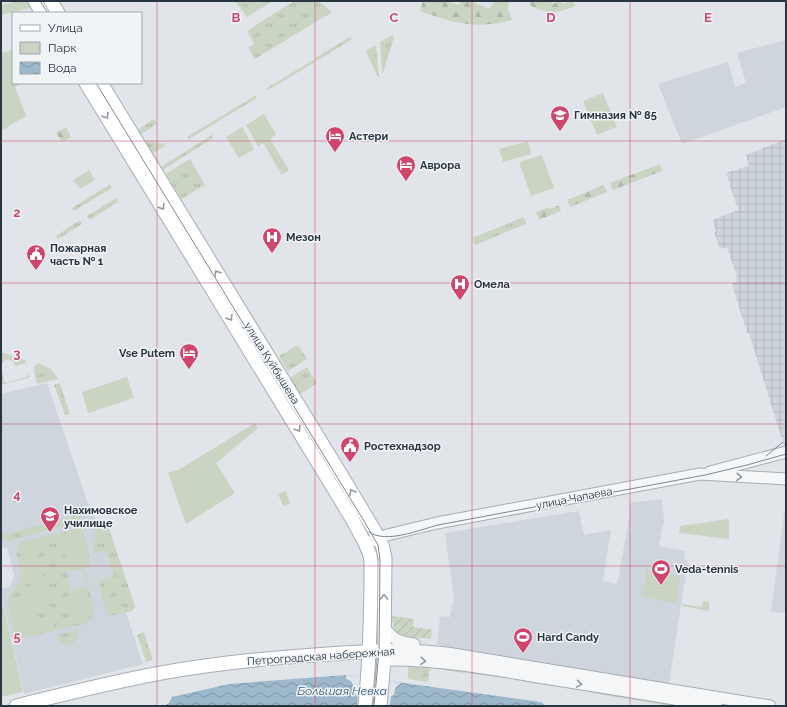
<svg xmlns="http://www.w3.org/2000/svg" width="787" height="707" font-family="Raleway,sans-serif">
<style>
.built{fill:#cfd5dc}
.industrial{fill:url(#industrial-grid)}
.grass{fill:url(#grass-tufts);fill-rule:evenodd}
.forest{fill:url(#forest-firs)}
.park{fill:#c9d4c2}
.garden{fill:url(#garden-furrows)}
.water{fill:url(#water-waves)}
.pier{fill:#e1e5ea}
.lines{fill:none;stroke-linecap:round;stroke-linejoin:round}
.tertiary-casing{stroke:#a6adb4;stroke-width:13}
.secondary-casing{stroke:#a6adb4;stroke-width:15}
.tertiary{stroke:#f4f6f8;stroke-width:11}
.secondary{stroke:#fff;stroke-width:13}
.tram{stroke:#7a8793;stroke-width:1}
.oneway{stroke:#949aa0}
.oneway2{stroke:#8e969c}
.grid{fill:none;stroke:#ce466c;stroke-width:1;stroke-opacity:0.55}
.labels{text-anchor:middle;stroke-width:3;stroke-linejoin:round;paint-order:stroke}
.poi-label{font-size:11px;font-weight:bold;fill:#293541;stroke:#f1f4f7;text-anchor:start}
.street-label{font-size:11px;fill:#293541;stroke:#f1f4f7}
.water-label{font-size:12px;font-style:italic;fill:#335975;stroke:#f1f4f7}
.grid-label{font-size:13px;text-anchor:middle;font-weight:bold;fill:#ce466c;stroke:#f1f4f7;stroke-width:3;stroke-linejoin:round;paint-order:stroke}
</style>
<defs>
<pattern id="industrial-grid" width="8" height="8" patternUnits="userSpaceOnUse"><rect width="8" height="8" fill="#cfd5dc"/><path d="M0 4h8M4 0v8" fill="none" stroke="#b2b7be"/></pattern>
<pattern id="grass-tufts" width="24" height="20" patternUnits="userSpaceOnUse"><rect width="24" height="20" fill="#c9d4c2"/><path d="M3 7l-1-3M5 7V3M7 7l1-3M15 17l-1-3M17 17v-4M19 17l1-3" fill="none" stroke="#adb7a8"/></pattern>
<pattern id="forest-firs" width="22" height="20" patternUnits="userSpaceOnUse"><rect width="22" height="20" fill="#c9d4c2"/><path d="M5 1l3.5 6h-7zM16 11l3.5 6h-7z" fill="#adb7a8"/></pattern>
<pattern id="garden-furrows" width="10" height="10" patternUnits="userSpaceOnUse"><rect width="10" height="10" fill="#c9d4c2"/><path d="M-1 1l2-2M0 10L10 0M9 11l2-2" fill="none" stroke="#adb7a8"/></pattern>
<pattern id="water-waves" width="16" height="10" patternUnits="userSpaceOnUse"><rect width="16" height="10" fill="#9cb8ca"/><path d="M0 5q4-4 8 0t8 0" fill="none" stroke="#7f96a6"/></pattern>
</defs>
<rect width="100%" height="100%" fill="#e1e5ea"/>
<!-- built -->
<path class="built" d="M786 40V107L682 144 658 84 728 62 735 87 746 83 737 53Z
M47 383 92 515H94L143 664 24 694 1 593V589L8 587 12 583 14 575 7 547 1 548V394Z
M662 499 664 520 659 546 685 551 684 559 688 560 669 684 437 645 440 616 450 617 454 599 445 533 579 511 584 535 611 530 603 581 617 584 628 525 630 503Z
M786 499V613L771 612Z"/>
<!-- industrial -->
<path class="industrial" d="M786 139V445L784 446 749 333H747L732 284 737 282 736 278 737 277 727 247 720 249 714 232 716 231 713 220 738 210 726 173 749 166 746 155Z"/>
<!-- grass -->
<path class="grass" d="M235 1H273L247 17Z
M294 1H319L332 12 255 59 248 47 254 44 247 31Z
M392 35 394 37 383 73H382L380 42Z
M350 37 352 39 317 61 315 58Z
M376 45 379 77H378L366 52 367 50Z
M313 60 315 62 268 90 267 88Z
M255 96 257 98 189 139 187 137Z
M154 119 157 124 140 135 137 130Z
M212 135 213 138 161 171 159 168Z
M148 140 149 142 153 140 155 143 158 141 160 144 163 143 165 146 151 154 144 143Z
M190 159 205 185 181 199 166 174Z
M110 184 112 188 74 211 72 208Z
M116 198 118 202 90 220 87 216Z
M524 217 526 224 475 245 472 238Z
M80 220 82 224 58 239 56 236Z
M298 345 307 359 288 371 279 356Z
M1 352 25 360 30 377 28 378 1 385V367L5 383 27 377 29 374 26 363 15 366 14 362C7 358 5 359 1 365Z
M38 363 51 369 58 379 37 384C35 376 31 368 38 363Z
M307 367 317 383 299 395 288 379Z
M60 383 70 414 65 415 54 385Z
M79 515 81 521 8 541 3 540 1 535Z
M102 521 107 523 135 606 132 611 114 615H109L106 612 99 581 114 576 106 551 98 553 95 552 91 539 96 538 93 524Z
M78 528 82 529 91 563 90 566 84 568 94 611 93 619 87 623 24 638H18C13 633 6 602 9 596 13 587 21 587 21 575 21 565 12 551 20 542ZM35 541 47 629 41 602 35 603ZM82 569 93 615 77 619 67 572Z
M79 630C78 646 64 651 56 635Z
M144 632 153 660 146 662 137 635Z
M408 665 430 667 428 682 408 679Z
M441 667 538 680 539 682 441 670Z
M592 690 679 705V706H671L592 693Z"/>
<!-- forest -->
<path class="forest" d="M423 1H447L459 5 460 1H470L490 9 494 1H509L508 9 512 20C475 30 454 23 420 11Z
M530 1H550L552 4 561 1 563 4 573 1 575 6C557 14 547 14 529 5Z
M66 127 71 137 62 142 56 133Z
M660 164 662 171 613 190 610 183Z
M604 185 607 192 570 207 567 200Z
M559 205 561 211 539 220 536 212 549 207 550 209Z"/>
<!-- park -->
<path class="park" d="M18 1H31L34 7 1 15V5Z
M13 50V83H22L15 87 26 116 1 131V53Z
M603 93 617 127 597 135 583 101Z
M264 114 276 134 270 139 289 170 282 175 263 143 258 146 246 125Z
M242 127 254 149 239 158 226 137Z
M528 141 531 154 503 162 499 149Z
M542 155 554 188 531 196 519 162Z
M89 170 95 180 80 189 73 180Z
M127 377 134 398 88 413 82 392Z
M255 423 258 428 216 463 235 493 186 524 168 473 180 469Z
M286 491 290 504 283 506 278 494Z
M729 519V539L679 533 680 526Z
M81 530 89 564 69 569 60 535Z
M34 540 54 628 47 629 41 602 35 603 20 544Z
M647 570 680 576 676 603 642 597Z
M86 586 93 615 77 619 71 590Z
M31 595 39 629 17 634 9 601Z
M1 596 23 692 1 697Z
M703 601 709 602V611L682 606V604L702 607Z"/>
<!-- garden -->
<path class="garden" d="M392 616 414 619 413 627 432 630 431 639C410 636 393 641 392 616Z"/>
<!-- water -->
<path class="water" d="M346 675 541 702 546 706H164L169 703 172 697 229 684Z"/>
<!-- pier -->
<path class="pier" d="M346 675 401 683 395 688 394 695 391 696 390 706H357L358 695 354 694 353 685 351 681 346 679Z"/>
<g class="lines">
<!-- tertiary casing -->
<g class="tertiary-casing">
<path id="tertiary" d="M710 472 786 452
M372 541 387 535 437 523 700 474 786 479
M384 627C394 640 398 642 414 644
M384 650 402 649 447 653 770 706
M384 660C435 659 487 668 537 677 597 686 656 696 716 706"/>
</g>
<!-- secondary casing -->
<g class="secondary-casing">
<path id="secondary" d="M35 1 42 13
M51 1 58 13
M86 83 351 517 365 543 370 555 371 563C371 611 370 658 365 706
M101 83 340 473 379 538 383 548 385 558 384 660 380 706
M16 706C64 694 112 682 161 673 233 660 305 655 378 651"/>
</g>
<!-- tertiary -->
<use href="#tertiary" class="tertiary"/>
<!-- secondary -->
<use href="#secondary" class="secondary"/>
<!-- tram -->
<path class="tram" d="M40 1 48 13
M96 83 364 521 378 545 380 560 379 651 374 706
M766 456 783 442
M369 532C386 544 419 530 438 525L705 475 747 465 786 454"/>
</g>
<!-- one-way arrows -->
<defs><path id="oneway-chevron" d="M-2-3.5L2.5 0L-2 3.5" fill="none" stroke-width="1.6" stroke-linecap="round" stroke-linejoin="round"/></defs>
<g class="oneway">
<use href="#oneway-chevron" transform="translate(106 116) rotate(58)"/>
<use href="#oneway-chevron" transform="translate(162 207) rotate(58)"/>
<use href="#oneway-chevron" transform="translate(217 273) rotate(-122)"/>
<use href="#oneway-chevron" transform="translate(230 318) rotate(58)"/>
<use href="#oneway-chevron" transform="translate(298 429) rotate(58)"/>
<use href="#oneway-chevron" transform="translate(352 492) rotate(-121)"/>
<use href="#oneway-chevron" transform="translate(384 597) rotate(-89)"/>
</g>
<g class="oneway2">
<use href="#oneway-chevron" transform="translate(739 477) rotate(4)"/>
<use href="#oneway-chevron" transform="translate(423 661) rotate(5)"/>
<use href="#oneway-chevron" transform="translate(579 684) rotate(9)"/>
</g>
<!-- grid -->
<path class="grid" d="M157 1V706M315 1V706M472 1V706M630 1V706M1 141H786M1 283H786M1 424H786M1 566H786"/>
<!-- icons -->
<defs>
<g id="school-pin" transform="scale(1)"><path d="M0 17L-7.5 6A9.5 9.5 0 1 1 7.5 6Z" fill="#ce466c" stroke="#f1f4f7"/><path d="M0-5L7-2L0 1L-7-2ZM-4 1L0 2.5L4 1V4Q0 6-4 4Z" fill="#fff"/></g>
<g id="hotel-pin" transform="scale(1)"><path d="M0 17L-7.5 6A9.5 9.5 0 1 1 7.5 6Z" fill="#ce466c" stroke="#f1f4f7"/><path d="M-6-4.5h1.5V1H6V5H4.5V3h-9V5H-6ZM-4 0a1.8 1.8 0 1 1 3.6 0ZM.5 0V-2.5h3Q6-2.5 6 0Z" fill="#fff"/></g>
<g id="hospital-pin" transform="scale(1)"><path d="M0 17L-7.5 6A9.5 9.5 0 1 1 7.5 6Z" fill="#ce466c" stroke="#f1f4f7"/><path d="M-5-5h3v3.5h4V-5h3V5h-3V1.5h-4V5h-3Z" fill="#fff"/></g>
<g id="civic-pin" transform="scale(1)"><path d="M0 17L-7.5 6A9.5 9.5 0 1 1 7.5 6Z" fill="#ce466c" stroke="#f1f4f7"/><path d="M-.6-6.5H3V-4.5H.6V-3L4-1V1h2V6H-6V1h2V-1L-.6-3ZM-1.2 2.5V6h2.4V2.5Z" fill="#fff"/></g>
<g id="university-pin" transform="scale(1)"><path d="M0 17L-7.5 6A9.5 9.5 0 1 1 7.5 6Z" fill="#ce466c" stroke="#f1f4f7"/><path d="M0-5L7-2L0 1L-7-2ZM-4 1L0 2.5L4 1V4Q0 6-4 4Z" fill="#fff"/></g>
<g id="stadium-pin" transform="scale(1)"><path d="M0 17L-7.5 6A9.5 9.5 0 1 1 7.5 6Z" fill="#ce466c" stroke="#f1f4f7"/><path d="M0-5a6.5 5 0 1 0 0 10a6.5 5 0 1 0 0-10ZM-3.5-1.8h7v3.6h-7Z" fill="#fff"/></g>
</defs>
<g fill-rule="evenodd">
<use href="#school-pin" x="560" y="115"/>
<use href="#hotel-pin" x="335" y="136"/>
<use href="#hotel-pin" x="406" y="165"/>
<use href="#hospital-pin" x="272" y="237"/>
<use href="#civic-pin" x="36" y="254"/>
<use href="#hospital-pin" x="460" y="284"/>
<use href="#hotel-pin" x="189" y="353"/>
<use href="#civic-pin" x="350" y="446"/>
<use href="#university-pin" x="50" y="516"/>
<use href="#stadium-pin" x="661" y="569"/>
<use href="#stadium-pin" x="523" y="637"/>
</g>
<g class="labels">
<!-- poi labels -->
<g class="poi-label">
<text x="574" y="119">Гимназия № 85</text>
<text x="349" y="140">Астери</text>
<text x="420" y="169">Аврора</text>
<text x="286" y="241">Мезон</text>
<text x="50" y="252">Пожарная<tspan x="50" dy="13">часть № 1</tspan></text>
<text x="474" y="288">Омела</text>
<text x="175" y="357" text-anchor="end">Vse Putem</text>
<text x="364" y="450">Ростехнадзор</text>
<text x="64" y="514">Нахимовское<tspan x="64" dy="13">училище</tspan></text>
<text x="675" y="573">Veda-tennis</text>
<text x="537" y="641">Hard Candy</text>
</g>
<!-- street labels -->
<g class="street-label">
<text transform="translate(272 363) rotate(58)" y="4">улица Куйбышева</text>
<text transform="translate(574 498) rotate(-11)" y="4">улица Чапаева</text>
<text transform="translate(321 656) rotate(-4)" y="4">Петроградская набережная</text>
</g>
<!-- water labels -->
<g class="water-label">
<text x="342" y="695">Большая Невка</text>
</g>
</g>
<g class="grid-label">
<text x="236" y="22">B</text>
<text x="394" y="22">C</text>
<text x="551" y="22">D</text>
<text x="708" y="22">E</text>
<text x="17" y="217">2</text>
<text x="17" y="358">3</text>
<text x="17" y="499">4</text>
<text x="17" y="641">5</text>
</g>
<!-- border -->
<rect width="787" height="707" fill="none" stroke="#293541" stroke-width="4"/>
<!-- legend -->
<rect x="12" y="12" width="130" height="72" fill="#f1f4f7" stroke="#a1a8ae"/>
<rect x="20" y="25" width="20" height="6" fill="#ffffff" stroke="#a1a8ae"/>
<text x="48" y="32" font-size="12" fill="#293541">Улица</text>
<rect x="20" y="42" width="20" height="12" fill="#c9d4c2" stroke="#a1a8ae"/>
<text x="48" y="52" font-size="12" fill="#293541">Парк</text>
<rect x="20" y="62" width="20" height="12" fill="url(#water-waves)" stroke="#a1a8ae"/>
<text x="48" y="72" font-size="12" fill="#293541">Вода</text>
</svg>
